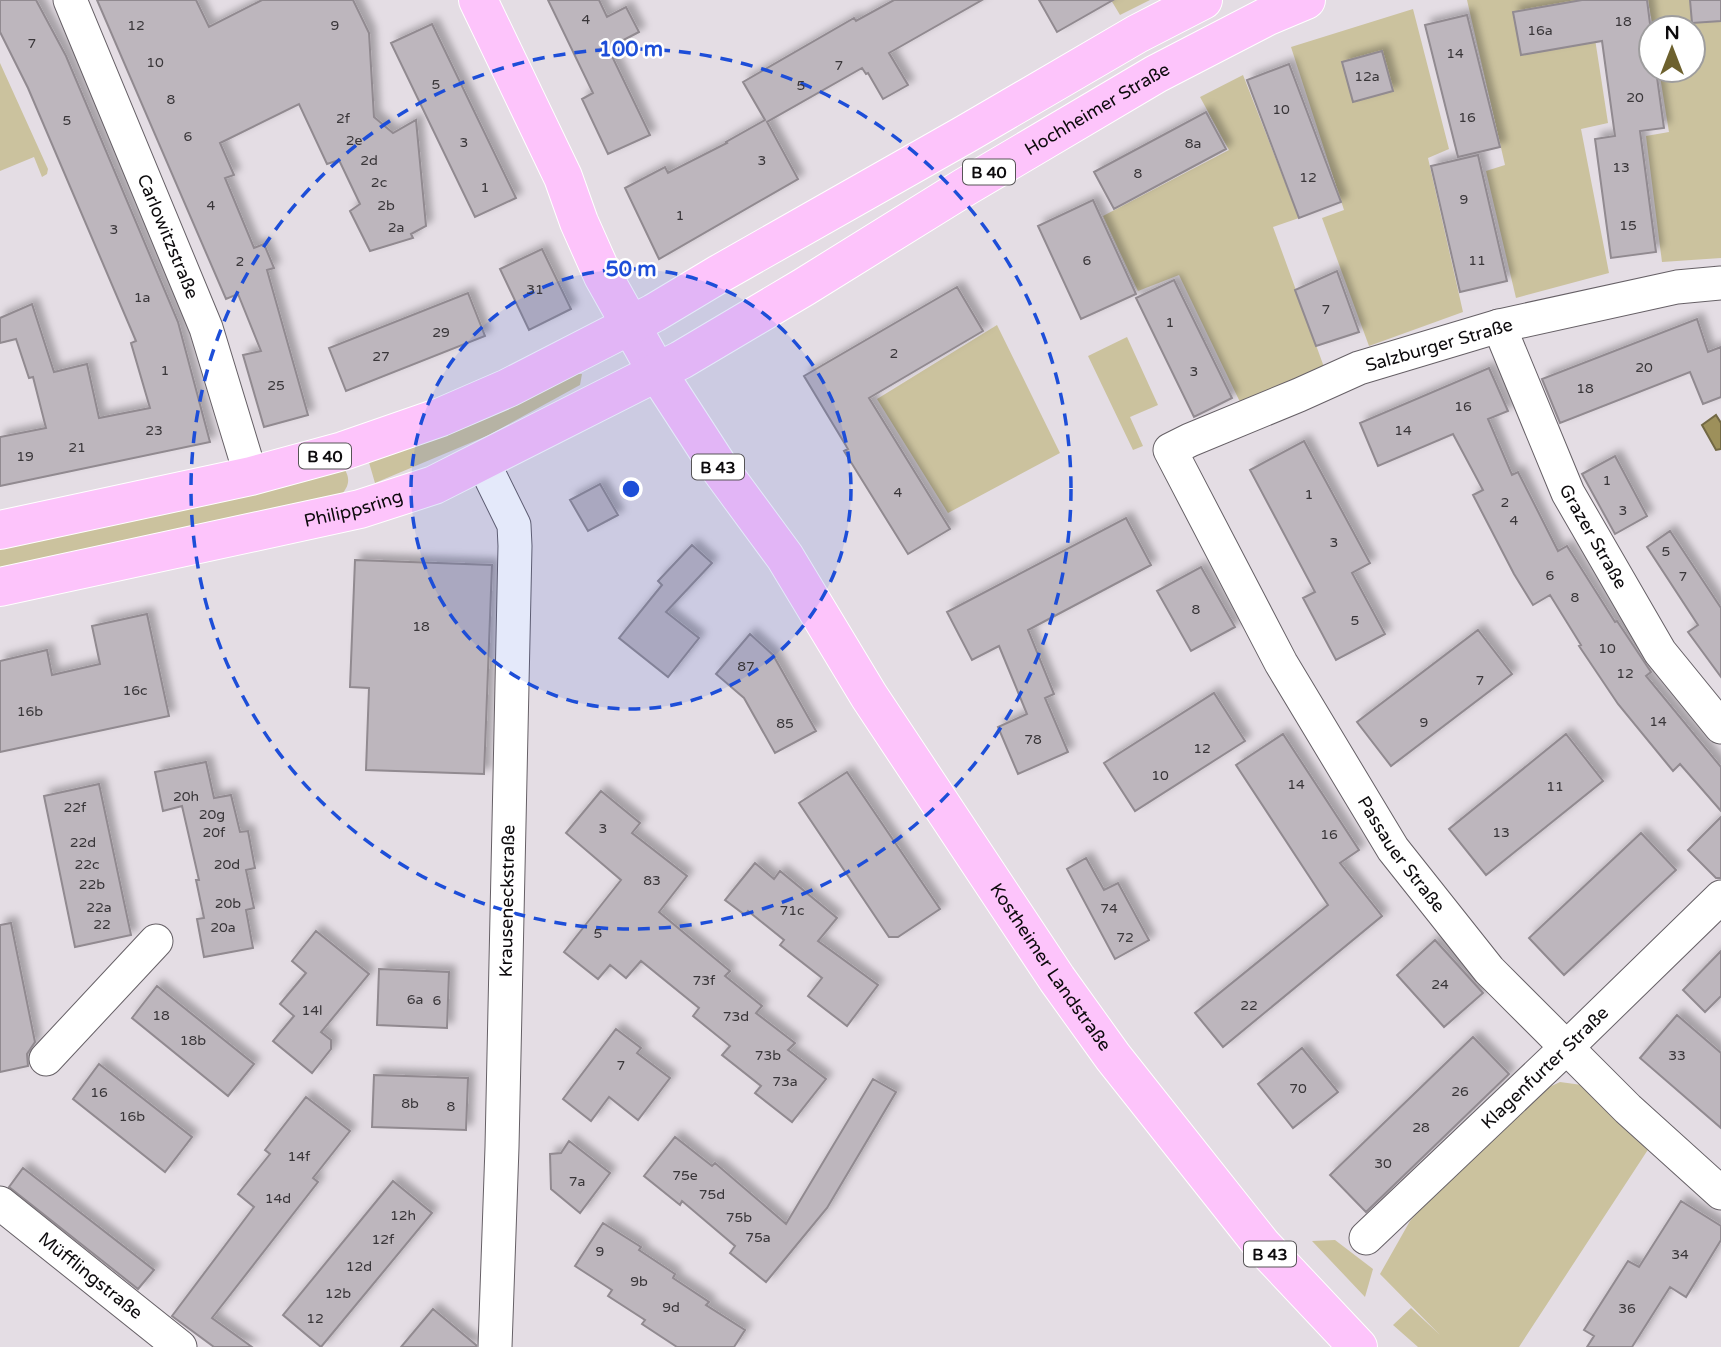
<svg xmlns="http://www.w3.org/2000/svg" width="1721" height="1347" font-family="'Varela Round',sans-serif">
<style>
.green{fill:#cbc29e}
.water{fill:#9d905b;stroke:#726844;stroke-width:2}
.building{fill:#bdb6bd;stroke:#918a90;stroke-width:2;filter:url(#shadow)}
.lines{fill:none;stroke-linecap:round;stroke-linejoin:round}
.street-casing{stroke:#666066;stroke-width:35}
.primary-casing{stroke:#fff;stroke-width:40}
.street{stroke:#fff;stroke-width:33}
.primary{stroke:#fdc4fb;stroke-width:38}
.ring{fill:none;stroke:#1d4ed8;stroke-width:3.5;stroke-dasharray:12 9}
.labels{text-anchor:middle;stroke-width:5;stroke-linejoin:round;paint-order:stroke}
.number-label{font-size:14px;fill:#393639}
.shield{fill:#fff;stroke:#565456;stroke-width:2}
.shield-label{font-size:16px;font-weight:bold;fill:#0d0b0d}
.street-label{font-size:18px;fill:#0d0b0d;stroke:#fff}
.centre{fill:#1d4ed8;stroke:#fff;stroke-width:3.5}
.ring-label{font-size:21px;text-anchor:middle;font-weight:bold;fill:#1d4ed8;stroke:#fff;stroke-width:5;stroke-linejoin:round;paint-order:stroke}
</style>
<defs>
<filter id="shadow"><feDropShadow dx="6" dy="-6" stdDeviation="3.5" flood-color="#0004"/></filter>
</defs>
<rect width="100%" height="100%" fill="#e4dde4"/>
<!-- green -->
<path class="green" d="M1111 0H1150L1120 15Z
M1467 0H1589L1608 123 1581 129 1609 273 1516 298 1486 171 1505 165Z
M1648 0H1721V258L1662 262 1646 136 1669 132 1659 70H1693V28H1653Z
M1413 9 1449 149 1428 158 1463 312 1369 346 1322 218 1344 210 1291 47Z
M0 63 48 169 47 174 42 177 34 157 0 171Z
M1243 75 1299 218 1273 227 1324 367 1240 402 1179 275 1138 291 1103 216 1229 150 1200 97Z
M997 325 1060 453 948 513 877 399Z
M1127 337 1158 405 1130 417 1143 446 1133 450 1088 356Z
M570 374H582L580 385 489 435 375 483 368 459Z
M345 470C351 480 348 488 340 496L0 573V544Z
M1560 1082 1582 1085 1651 1145 1519 1347H1418L1393 1325 1411 1308 1440 1335 1380 1274 1410 1221 1418 1212 1541 1091Z
M1335 1240 1373 1269 1365 1297 1312 1241Z"/>
<!-- water -->
<path class="water" d="M1716 415 1721 423V449L1716 450 1702 425Z"/>
<!-- building -->
<path class="building" d="M0 0H36L66 56 178 322 210 442 0 486V437L46 428 33 377 29 378 16 339 0 343V318L32 304 54 372 87 364 99 418 150 408 131 343 136 341 28 88 0 32Z
M97 0H196L209 27 262 0H353L369 33 374 117 393 133 416 120 426 226 411 234 413 238 370 251 350 211 360 204 339 160 327 164 299 104 220 143 234 175 225 178 254 248 264 244 274 268 267 270 308 415 264 427 243 355 261 351 238 294 226 299Z
M548 0H599L607 17 626 7 639 32 608 48 650 135 608 154 582 99 593 93Z
M894 0H982L889 53 908 85 883 99 868 73 866 74 862 68 767 122 798 179 659 259 625 188 665 167 668 173 727 143 726 142 765 120 743 82 854 18 856 21Z
M1039 0H1113L1057 32Z
M1582 0H1647L1651 32V70H1656L1664 128 1640 131 1656 252 1611 258 1595 139 1615 136 1602 41 1521 55 1513 12Z
M1690 0H1721V21L1692 23Z
M1467 15 1500 147 1458 157 1425 25Z
M432 24 516 198 475 217 391 43Z
M1382 51 1393 91 1353 102 1342 62Z
M1289 64 1341 202 1299 218 1247 80Z
M1206 112 1226 149 1114 209 1094 172Z
M1478 155 1507 281 1460 292 1431 166Z
M1093 200 1136 294 1081 319 1038 226Z
M542 249 571 309 529 330 500 269Z
M1337 271 1359 332 1316 346 1295 290Z
M1174 280 1232 398 1194 417 1136 298Z
M957 287 983 331 869 398 950 529 908 554 844 451 848 449 804 376Z
M468 293 485 336 346 391 329 348Z
M1697 319 1708 352 1721 347V397L1703 404 1690 372 1560 423 1542 379Z
M1489 368 1508 411 1488 419 1512 475 1518 472 1558 551 1567 546 1615 622 1617 621 1651 672 1646 676 1721 767V811L1680 764 1673 771 1618 704 1579 646 1581 645 1550 595 1533 605 1514 574 1473 495 1483 490 1453 434 1378 466 1360 423Z
M1304 441 1370 563 1352 573 1385 634 1336 660 1303 598 1315 592 1250 470Z
M1615 456 1647 516 1615 534 1582 474Z
M600 484 618 515 588 531 570 500Z
M1126 518 1151 565 1028 630 1054 694 1045 698 1068 752 1018 774 998 727 1027 714 999 646 972 660 947 612Z
M1670 531 1721 608V677L1688 632 1698 625 1647 547Z
M692 545 712 563 666 612 699 638 668 677 619 638 662 585 658 581Z
M355 560 492 565 484 774 366 770 369 688 350 687Z
M1201 567 1235 627 1191 651 1157 591Z
M147 614 169 716 0 752V661L47 650 52 675 100 664 92 626Z
M1478 630 1512 674 1391 766 1357 722Z
M750 634 773 655 816 731 775 753 744 698 716 674Z
M1214 693 1245 741 1135 811 1104 763Z
M1283 734 1359 850 1340 863 1382 916 1223 1047 1195 1013 1328 905 1236 765Z
M1566 734 1603 781 1486 875 1449 829Z
M206 762 214 798 231 795 240 832 248 831 255 868 246 870 254 908 246 910 253 948 204 957 197 919 204 918 196 880H199L182 806 163 811 155 772Z
M847 772 940 909 898 937H889L799 803Z
M99 784 131 935 75 947 44 796Z
M601 791 640 823 632 833 687 876 659 912 730 971 725 976 762 1006 756 1013 795 1043 788 1050 826 1079 792 1122 755 1093 761 1086 722 1055 730 1046 693 1016 699 1008 641 961 626 978 610 965 598 979 564 952 621 880 566 833Z
M1721 817V878H1716L1688 850Z
M1641 833 1676 870 1564 975 1529 938Z
M1086 858 1104 890 1118 883 1149 940 1115 959 1067 869Z
M755 863 774 879 780 871 837 918 818 941 878 985 847 1026 808 996 822 978 780 945 784 940 748 911 745 915 725 900Z
M11 923 35 1042 27 1054 28 1066 0 1072V925Z
M316 931 369 974 321 1032 331 1040V1049L312 1073 273 1041 294 1016 280 1004 306 973 292 961Z
M1435 940 1483 993 1444 1027 1397 975Z
M1721 951V996L1705 1012 1683 990Z
M379 969 449 972 447 1028 377 1025Z
M157 986 254 1064 228 1096 132 1018Z
M1677 1015 1721 1053V1128L1640 1058Z
M616 1029 641 1048 637 1053 670 1078 638 1120 609 1097 591 1121 563 1099Z
M1473 1037 1509 1074 1366 1212 1330 1175Z
M1302 1048 1338 1092 1293 1128 1258 1084Z
M99 1064 192 1137 165 1172 73 1099Z
M374 1075 468 1078 466 1130 372 1127Z
M873 1079 896 1092 827 1208 766 1282 730 1253 735 1246 682 1201 680 1205 644 1176 675 1137 712 1166 715 1163 786 1224Z
M306 1097 350 1131 313 1178 318 1182 212 1318 252 1347H214L172 1316 254 1207 238 1194 270 1154 265 1150Z
M569 1141 610 1173 580 1213 551 1189 550 1154 561 1153Z
M23 1168 154 1270 138 1289 9 1187Z
M393 1181 432 1213 321 1347 283 1315Z
M1681 1201 1721 1226V1240L1686 1297 1670 1287 1632 1347H1587L1594 1336 1584 1330 1628 1261 1639 1267Z
M603 1223 641 1247 639 1250 675 1274 673 1278 709 1302 706 1305 745 1330 734 1347H677L642 1324 645 1320 608 1296 612 1290 575 1266Z
M433 1309 476 1345V1347H401Z"/>
<g class="lines">
<!-- street casing -->
<g class="street-casing">
<g id="street">
<path id="s1" d="M70 0 206 328 251 476"/>
<path id="s2" d="M1721 283 1677 287 1499 326 1359 368 1299 395 1190 440 1170 450 1281 663 1393 849 1489 970 1628 1109 1721 1193"/>
<path id="s3" d="M1499 326 1568 493 1660 652 1721 727"/>
<path d="M483 462 514 525 515 546 502 1147 495 1347"/>
<path d="M46 1059 156 941"/>
<path id="s4" d="M0 1203 180 1347"/>
<path id="s5" d="M1366 1238 1567 1047 1721 897"/>
</g>
</g>
<!-- primary casing -->
<g class="primary-casing">
<g id="primary">
<path id="s6" d="M478 0 563 177 579 222 603 276 657 372 718 466 785 557 869 696 1057 979 1113 1057 1262 1245 1358 1347"/>
<path d="M0 530 251 476 343 451 441 417 508 388 654 313 719 274 964 135 1137 34 1203 0"/>
<path id="s7" d="M0 587 360 509 434 485 681 360 804 287 965 187 1156 74 1268 16 1306 0"/>
</g>
</g>
<!-- street -->
<use href="#street" class="street"/>
<!-- primary -->
<use href="#primary" class="primary"/>
</g>
<!-- distance rings -->
<circle cx="631" cy="489" r="220" fill="#1d4ed8" fill-opacity=".12"/>
<g class="ring">
<circle cx="631" cy="489" r="220"/>
<circle cx="631" cy="489" r="440"/>
</g>
<g class="labels">
<!-- number labels -->
<g class="number-label">
<text x="586" y="24">4</text>
<text x="1623" y="26">18</text>
<text x="136" y="30">12</text>
<text x="335" y="30">9</text>
<text x="1540" y="35">16a</text>
<text x="32" y="48">7</text>
<text x="1455" y="58">14</text>
<text x="155" y="67">10</text>
<text x="839" y="70">7</text>
<text x="1367" y="81">12a</text>
<text x="436" y="89">5</text>
<text x="801" y="90">5</text>
<text x="1635" y="102">20</text>
<text x="171" y="104">8</text>
<text x="1281" y="114">10</text>
<text x="1467" y="122">16</text>
<text x="343" y="123">2f</text>
<text x="67" y="125">5</text>
<text x="188" y="141">6</text>
<text x="354" y="145">2e</text>
<text x="464" y="147">3</text>
<text x="1193" y="148">8a</text>
<text x="369" y="165">2d</text>
<text x="762" y="165">3</text>
<text x="1621" y="172">13</text>
<text x="1138" y="178">8</text>
<text x="1308" y="182">12</text>
<text x="379" y="187">2c</text>
<text x="485" y="192">1</text>
<text x="1464" y="204">9</text>
<text x="211" y="210">4</text>
<text x="386" y="210">2b</text>
<text x="680" y="220">1</text>
<text x="1628" y="230">15</text>
<text x="396" y="232">2a</text>
<text x="114" y="234">3</text>
<text x="1087" y="265">6</text>
<text x="1477" y="265">11</text>
<text x="240" y="266">2</text>
<text x="535" y="294">31</text>
<text x="142" y="302">1a</text>
<text x="1326" y="314">7</text>
<text x="1170" y="327">1</text>
<text x="441" y="337">29</text>
<text x="894" y="358">2</text>
<text x="381" y="361">27</text>
<text x="1644" y="372">20</text>
<text x="165" y="375">1</text>
<text x="1194" y="376">3</text>
<text x="276" y="390">25</text>
<text x="1585" y="393">18</text>
<text x="1463" y="411">16</text>
<text x="154" y="435">23</text>
<text x="1403" y="435">14</text>
<text x="77" y="452">21</text>
<text x="25" y="461">19</text>
<text x="1607" y="485">1</text>
<text x="898" y="497">4</text>
<text x="1309" y="499">1</text>
<text x="1505" y="507">2</text>
<text x="1623" y="515">3</text>
<text x="1514" y="525">4</text>
<text x="1334" y="547">3</text>
<text x="1666" y="556">5</text>
<text x="1550" y="580">6</text>
<text x="1683" y="581">7</text>
<text x="1575" y="602">8</text>
<text x="1196" y="614">8</text>
<text x="1355" y="625">5</text>
<text x="421" y="631">18</text>
<text x="1607" y="653">10</text>
<text x="746" y="671">87</text>
<text x="1625" y="678">12</text>
<text x="1480" y="685">7</text>
<text x="135" y="695">16c</text>
<text x="30" y="716">16b</text>
<text x="1658" y="726">14</text>
<text x="1424" y="727">9</text>
<text x="785" y="728">85</text>
<text x="1033" y="744">78</text>
<text x="1202" y="753">12</text>
<text x="1160" y="780">10</text>
<text x="1296" y="789">14</text>
<text x="1555" y="791">11</text>
<text x="186" y="801">20h</text>
<text x="75" y="812">22f</text>
<text x="212" y="819">20g</text>
<text x="603" y="833">3</text>
<text x="214" y="837">20f</text>
<text x="1501" y="837">13</text>
<text x="1329" y="839">16</text>
<text x="83" y="847">22d</text>
<text x="87" y="869">22c</text>
<text x="227" y="869">20d</text>
<text x="652" y="885">83</text>
<text x="92" y="889">22b</text>
<text x="228" y="908">20b</text>
<text x="99" y="912">22a</text>
<text x="1109" y="913">74</text>
<text x="792" y="915">71c</text>
<text x="102" y="929">22</text>
<text x="223" y="932">20a</text>
<text x="598" y="938">5</text>
<text x="1125" y="942">72</text>
<text x="704" y="985">73f</text>
<text x="1440" y="989">24</text>
<text x="415" y="1004">6a</text>
<text x="437" y="1005">6</text>
<text x="1249" y="1010">22</text>
<text x="312" y="1015">14l</text>
<text x="161" y="1020">18</text>
<text x="736" y="1021">73d</text>
<text x="193" y="1045">18b</text>
<text x="768" y="1060">73b</text>
<text x="1677" y="1060">33</text>
<text x="621" y="1070">7</text>
<text x="785" y="1086">73a</text>
<text x="1298" y="1093">70</text>
<text x="1460" y="1096">26</text>
<text x="99" y="1097">16</text>
<text x="410" y="1108">8b</text>
<text x="451" y="1111">8</text>
<text x="132" y="1121">16b</text>
<text x="1421" y="1132">28</text>
<text x="299" y="1161">14f</text>
<text x="1383" y="1168">30</text>
<text x="685" y="1180">75e</text>
<text x="577" y="1186">7a</text>
<text x="712" y="1199">75d</text>
<text x="278" y="1203">14d</text>
<text x="403" y="1220">12h</text>
<text x="739" y="1222">75b</text>
<text x="758" y="1242">75a</text>
<text x="383" y="1244">12f</text>
<text x="600" y="1256">9</text>
<text x="1680" y="1259">34</text>
<text x="359" y="1271">12d</text>
<text x="639" y="1286">9b</text>
<text x="338" y="1298">12b</text>
<text x="671" y="1312">9d</text>
<text x="1627" y="1313">36</text>
<text x="315" y="1323">12</text>
</g>
<!-- shield labels -->
<g class="shield">
<rect x="963" y="159.5" width="52" height="25" rx="5"/>
<rect x="299" y="443.5" width="52" height="25" rx="5"/>
<rect x="692" y="454.5" width="52" height="25" rx="5"/>
<rect x="1244" y="1241.5" width="52" height="25" rx="5"/>
</g>
<g class="shield-label">
<text x="989" y="178">B 40</text>
<text x="325" y="462">B 40</text>
<text x="718" y="473">B 43</text>
<text x="1270" y="1260">B 43</text>
</g>
<!-- street labels -->
<g class="street-label">
<text dy="6" stroke="none"><textPath href="#s7" startOffset="1209">Hochheimer Straße</textPath></text>
<text dy="6" stroke="none"><textPath href="#s1" startOffset="256">Carlowitzstraße</textPath></text>
<text transform="translate(1439 345) rotate(-16)" y="6">Salzburger Straße</text>
<text dy="6" stroke="none"><textPath href="#s7" startOffset="362">Philippsring</textPath></text>
<text dy="6" stroke="none"><textPath href="#s3" startOffset="231">Grazer Straße</textPath></text>
<text dy="6" stroke="none"><textPath href="#s2" startOffset="1045">Passauer Straße</textPath></text>
<text transform="translate(507 901) rotate(-89)" y="6">Krauseneckstraße</text>
<text dy="6" stroke="none"><textPath href="#s6" startOffset="1127">Kostheimer Landstraße</textPath></text>
<text dy="6" stroke="none"><textPath href="#s5" startOffset="247">Klagenfurter Straße</textPath></text>
<text dy="6" stroke="none"><textPath href="#s4" startOffset="116">Müfflingstraße</textPath></text>
</g>
</g>
<circle cx="631" cy="489" r="10" class="centre"/>
<g class="ring-label">
<text x="631" y="56">100 m</text>
<text x="631" y="276">50 m</text>
</g>
<!-- north arrow -->
<g transform="translate(1672 49)"><circle r="33" fill="#ffffff" stroke="#9e9d9e" stroke-width="2"/>
<path d="M0-5L12 26L0 18L-12 26Z" fill="#6d612e"/>
<text y="-10" font-size="19" font-weight="bold" text-anchor="middle" fill="#0d0b0d">N</text>
</g>
</svg>
